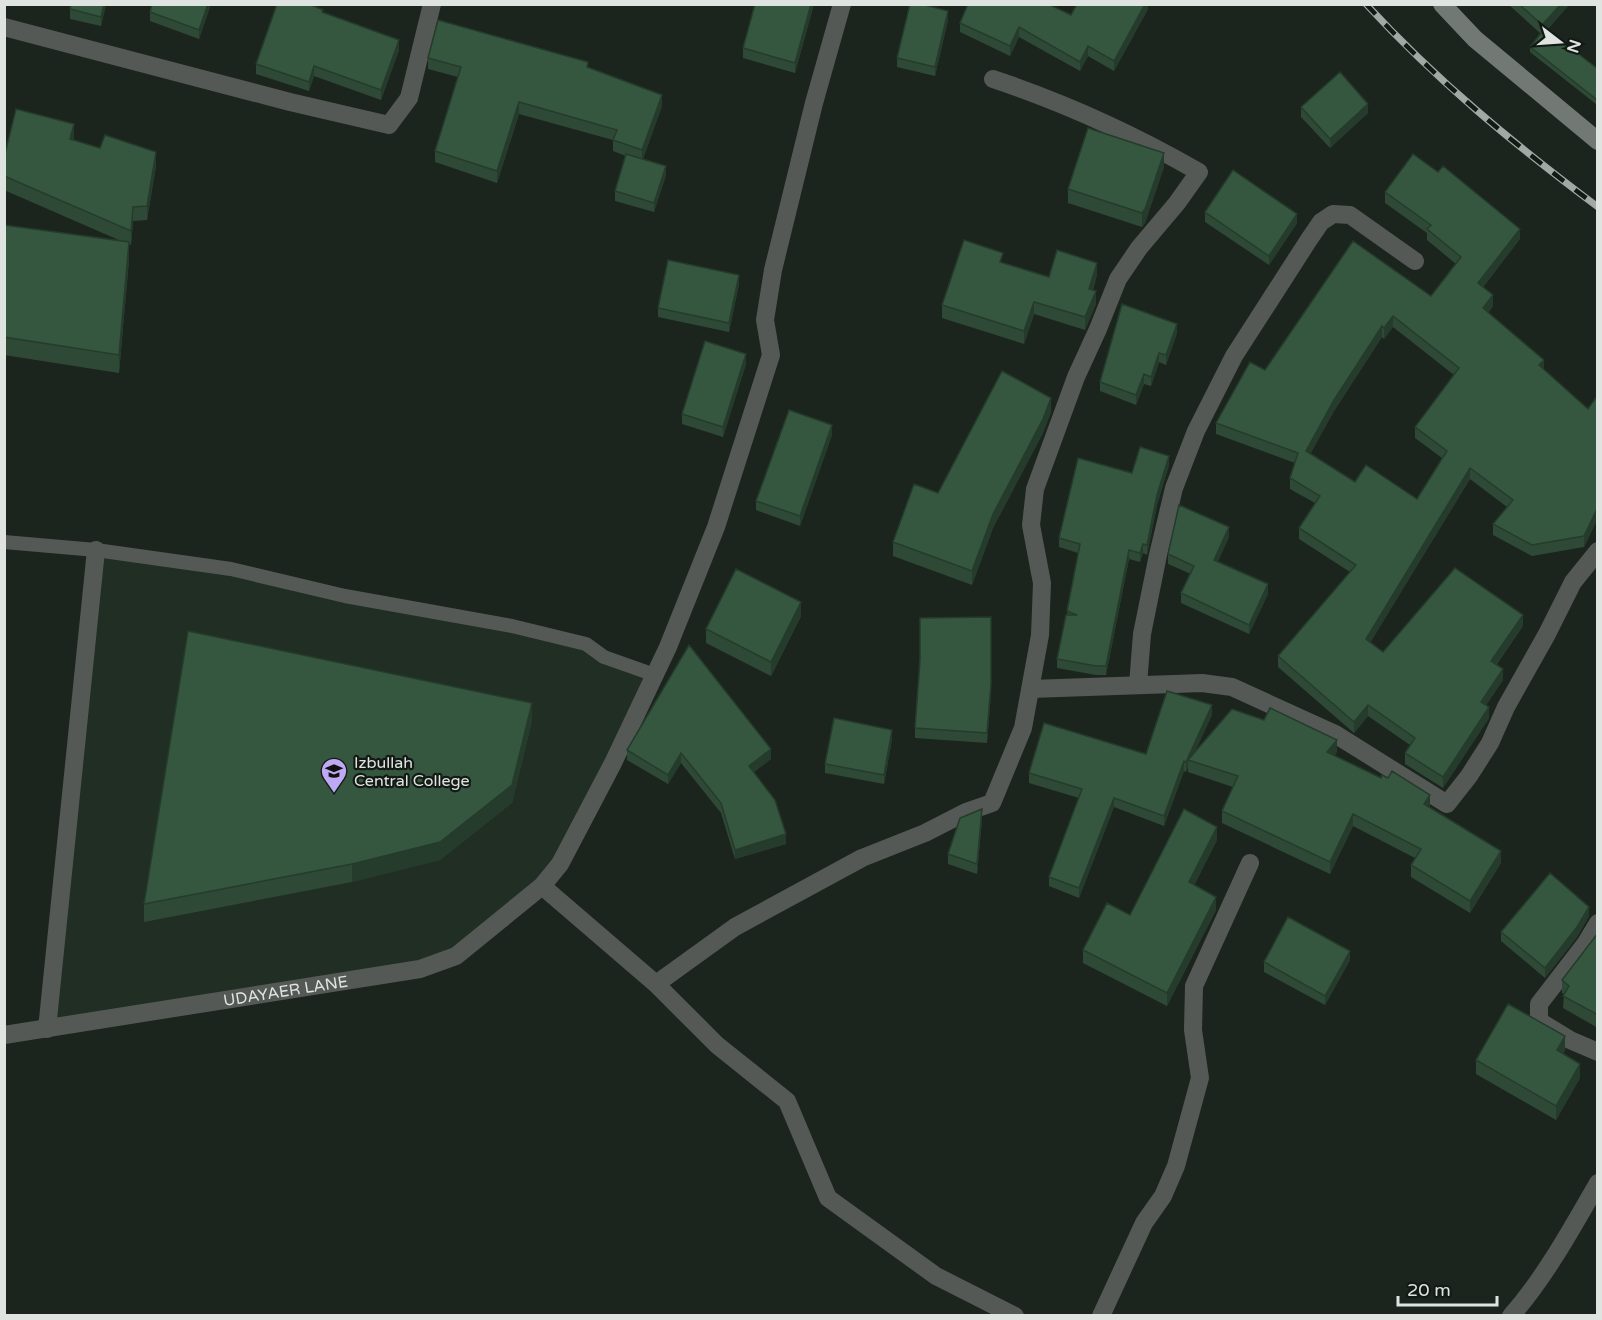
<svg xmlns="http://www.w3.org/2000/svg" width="1602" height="1320" font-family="'Varela Round',sans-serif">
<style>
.built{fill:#212e24}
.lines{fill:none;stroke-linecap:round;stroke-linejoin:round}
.lane{stroke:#555956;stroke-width:14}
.street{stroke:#555956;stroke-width:18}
.secondary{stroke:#727873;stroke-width:18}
.rail-casing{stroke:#a2a8a4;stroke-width:7}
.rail{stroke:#131a15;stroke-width:4.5;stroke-dasharray:14;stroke-linecap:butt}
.wall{fill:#2e4a36;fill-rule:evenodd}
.shaded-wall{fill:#253c2c}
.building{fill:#35563f;stroke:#253c2c;stroke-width:1.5;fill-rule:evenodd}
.labels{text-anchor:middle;stroke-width:4.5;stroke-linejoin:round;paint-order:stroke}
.poi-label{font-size:16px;fill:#dfe4e0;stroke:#131a15;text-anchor:start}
.street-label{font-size:16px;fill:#dfe4e0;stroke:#131a15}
</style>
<rect width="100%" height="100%" fill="#1c241e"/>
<!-- built -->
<path class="built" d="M96 550 231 569 586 644 655 675 560 864 455 956 47 1029Z"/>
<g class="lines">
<!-- lane -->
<path class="lane" d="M4 542 96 550 231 569 345 596 512 626 586 644 604 657 655 675"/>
<!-- street -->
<g class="street">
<path d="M4 27 290 102 389 125 409 98 432 4"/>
<path d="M1138 685 1142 634 1158 555 1174 488 1196 431 1234 356 1308 241 1321 222 1333 214 1350 215 1415 261"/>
<path d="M1031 689 1202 683 1232 687 1335 734 1447 804 1469 776 1490 743 1506 707 1547 634 1573 582 1598 551"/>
<path d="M542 886 656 984 717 1045 787 1101 828 1198 936 1276 1015 1316"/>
<path d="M1598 923 1586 943 1539 1004V1021L1570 1040 1598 1052"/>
<path d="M656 984 735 927 862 858 925 833 966 812 992 803 1023 728 1040 635 1042 583 1031 525 1035 489 1076 377 1098 329 1118 279 1139 248 1177 203 1199 172C1133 134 1065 103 993 79"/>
<path d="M47 1029 96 550"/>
<path id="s1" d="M4 1035 420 969 456 956 542 886 560 864 613 763 668 647 716 527 771 355 765 320 773 270 814 103 842 4"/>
<path d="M1101 1316 1144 1223 1163 1196 1176 1166 1200 1078 1193 1030 1194 986 1250 863"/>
<path d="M1511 1316C1546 1276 1572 1228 1598 1183"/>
</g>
<!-- secondary -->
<path class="secondary" d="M1442 4 1475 39 1598 141"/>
<!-- rail casing -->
<g class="rail-casing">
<path id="rail" d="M1366 4C1436 80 1515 145 1598 207"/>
</g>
<!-- rail -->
<use href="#rail" class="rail"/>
</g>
<!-- wall -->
<path class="wall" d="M106 4 101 26 70 19V9Z
M152 4H211L199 39 150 21V12Z
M814 4 795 73 743 58V48Z
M1148 4V9L1114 71 1088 56 1080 71 1019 37 1010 56 960 32V23L1071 15Z
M1508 4H1568V6L1547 30 1598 69 1596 104 1530 52V47L1541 34Z
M323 13 399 50 381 100 314 76 309 91 256 74V64Z
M948 20 935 76 897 67V58Z
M428 58 588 68 662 106 643 159 666 175 654 212 615 201V191L626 156 613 151V140L519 114 497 183 435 162V151L458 77 428 69Z
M1301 107 1368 113 1330 148 1301 117Z
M73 140 156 166 147 220 133 221 131 245 129 244V260L119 373 4 355V225L121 241 4 190V158Z
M1164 167 1145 223 1142 227 1068 203V189Z
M1385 192 1520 239 1483 287 1493 306 1488 313 1544 370 1588 409 1598 395V518L1584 547 1532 556 1493 535V524L1507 507 1470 479 1370 642 1383 652 1523 626 1497 664 1503 680 1486 705 1489 718 1443 788 1405 764V753L1410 745 1368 716 1354 733 1278 667V656L1350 572 1299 539V528L1315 503 1290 489V478L1295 463 1216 434V423L1265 370 1431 296 1456 264 1427 240V233L1385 203ZM1393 327 1454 375 1415 427V438L1442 458 1417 499 1355 482 1310 454 1334 411 1382 337 1384 339Z
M1205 212 1297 223 1269 265 1205 222Z
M1003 263 1049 277 1097 275 1093 290 1096 304 1085 330 1034 314 1024 344 942 318V305Z
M739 284 729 332 658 317V308Z
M1177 333 1166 365 1159 362 1151 386 1144 384 1136 405 1100 391V382Z
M746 364 723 437 682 424V414Z
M1051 412 1043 433 993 528 972 585 893 556V542L938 493Z
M832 435 800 526 756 510V501Z
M1169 465 1157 505 1147 555 1143 553 1140 562 1129 559 1106 675H1096L1057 668V659L1067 615 1078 553 1059 547V538L1132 473Z
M1229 537 1218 561 1268 594 1249 634 1181 603V593L1191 574 1168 564V554Z
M801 616 771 676 706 643V629Z
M991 693 987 743 915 738V728Z
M1212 715 1194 753 1337 752 1334 756 1430 807 1501 863 1470 913 1411 877V865L1415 858 1353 826 1330 874 1222 823V811L1233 787 1188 772V767L1186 772 1184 771 1164 826 1114 807 1079 898 1049 886V877L1079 798 1029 783V773L1146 754Z
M532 721 512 803 440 860 352 882 144 922V904Z
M892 739 884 784 825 773V764Z
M627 750 771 759 754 772 786 844 735 859 721 813 681 763 668 784 627 760Z
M982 819 977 874 948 864V854Z
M1217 840 1194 885 1216 910 1167 1006 1083 963V950L1130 915Z
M1589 916 1577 937 1545 978 1501 941V932Z
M1598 933V1028L1563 1008 1564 994 1562 993V980Z
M1350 960 1325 1005 1264 972V962Z
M1565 1050 1563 1054 1580 1078 1556 1120 1476 1074V1060Z"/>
<!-- shaded-wall -->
<path class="shaded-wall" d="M104 4H106L101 26V17Z
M208 4H211L199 39V30Z
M811 4H814L795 73V63Z
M1145 4H1148V9L1114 71V61Z
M1561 4H1568V6L1542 35V25Z
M948 11V20L935 76V67Z
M1019 27V37L1010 56V46Z
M399 40V50L381 100V90Z
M1088 46V56L1080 71V62Z
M314 66V76L309 91V82Z
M662 95V106L642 162V150Z
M519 102V114L497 183V171Z
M1368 104V113L1330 148V139Z
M74 124V138L70 153V139Z
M156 152V166L147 220V206Z
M1164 153V167L1145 223 1142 227V213Z
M666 166V175L654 212V203Z
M133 207V221L131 245V231Z
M1297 214V223L1269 265V256Z
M1520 229V239L1478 294V283Z
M129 242V260L119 373V355Z
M1097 263V275L1089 302V289Z
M739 275V284L729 332V323Z
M1096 291V304L1085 330V317Z
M1493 295V306L1483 319V308Z
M1034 302V314L1024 344V331Z
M1393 316V327L1384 339V328Z
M1177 324V333L1166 365V355Z
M1382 326V337L1334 411 1306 462V451L1334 400Z
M1159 353V362L1151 386V377Z
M746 354V364L723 437V427Z
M1544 360V371L1539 365Z
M1144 374V384L1136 405V395Z
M1051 398V412L1043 433 993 528 972 585V571L993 514Z
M832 425V435L800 526V516Z
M1169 456V465L1157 505 1147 555V545L1157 495Z
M1470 468V479L1366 650V639Z
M1598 507V518L1584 547V536Z
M1229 527V537L1214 569V560Z
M1143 544V553L1140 562V553Z
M1129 550V559L1106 675V666Z
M1268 584V594L1249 634V625Z
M801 602V616L771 676V662Z
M1523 615V626L1491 671V661Z
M1503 669V680L1481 713V702Z
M991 684V693L987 743V733Z
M532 703V721L512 803 440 860 352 882V864Z
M1212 705V715L1191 761 1188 760V767L1186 772V762Z
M1368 705V716L1354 733V722Z
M1489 707V718L1443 788V777Z
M892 730V739L884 784V775Z
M1337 740V752L1327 764V752Z
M771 749V759L749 776V766Z
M681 753V763L668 784V775Z
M1184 761V771L1164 826V816Z
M1430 795V807L1424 816V804Z
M1114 798V807L1079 898V888Z
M982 809V819L977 874V864Z
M1353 814V826L1330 874V862Z
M1217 827V840L1189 896V882Z
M786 834V844L735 859V850Z
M1501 851V863L1470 913V901Z
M1216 897V910L1167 1006V993Z
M1589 907V916L1577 937 1545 978V968Z
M1350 951V960L1325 1005V996Z
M1565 1036V1050L1557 1064V1050Z
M1580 1064V1078L1556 1120V1106Z"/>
<!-- building -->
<path class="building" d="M71 4H104L101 17 70 9Z
M152 4H208L199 30 150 12Z
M277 4H309L323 10 322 12 399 40 381 90 314 66 309 82 256 64Z
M755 4H811L795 63 743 48Z
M910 4H921L948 11 935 67 897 58Z
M968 4H1048L1071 15 1077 4H1145L1114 61 1088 46 1080 62 1019 27 1010 46 960 23Z
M1519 4H1561L1542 25Z
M438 20 588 62 587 67 662 95 642 150 613 140 617 130 519 102 497 171 435 151 461 67 428 58Z
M1545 28 1598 69V97L1596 99 1530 47Z
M1340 72 1368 104 1330 139 1301 107Z
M16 109 74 124 70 139 100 148 105 135 156 152 147 206 133 207 131 231 4 176V158Z
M1088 128 1164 153 1145 209 1142 213 1068 189Z
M626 154 666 166 654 203 615 191Z
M1413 154 1438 172 1443 166 1520 229 1478 283 1493 295 1483 308 1544 360 1539 365 1588 409 1598 395V507L1584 536 1532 545 1493 524 1513 500 1470 468 1366 639 1383 652 1455 568 1523 615 1491 661 1503 669 1481 702 1489 707 1443 777 1405 753 1415 738 1368 705 1354 722 1278 656 1356 565 1299 528 1320 496 1290 478 1298 453 1216 423 1250 362 1265 370 1353 241 1431 296 1461 257 1427 229 1431 225 1385 192ZM1393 316 1459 368 1415 427 1447 451 1417 499 1366 465 1355 482 1306 451 1334 400 1382 326 1384 328Z
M1233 170 1297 214 1269 256 1205 212Z
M4 225 129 242 119 355 4 337Z
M964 240 1003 253 1000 262 1049 277 1057 250 1097 263 1089 289 1096 291 1085 317 1034 302 1024 331 942 305Z
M668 260 739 275 729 323 658 308Z
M1122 304 1177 324 1166 355 1159 353 1151 377 1144 374 1136 395 1100 382Z
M705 341 746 354 723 427 682 414Z
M1002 371 1051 398 1043 419 993 514 972 571 893 542 914 484 938 493Z
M789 410 832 425 800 516 756 501Z
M1140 447 1169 456 1157 495 1147 545 1143 544 1140 553 1129 550 1106 666H1096L1057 659 1066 615H1077L1067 611 1080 544 1059 538 1078 458 1132 473Z
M1179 505 1229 527 1214 560 1268 584 1249 625 1181 593 1194 566 1168 554Z
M736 569 801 602 771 662 706 629Z
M991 617V684L987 733 915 728 920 660V618Z
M188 631 532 703 512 785 440 842 352 864 144 904Z
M689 645 771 749 749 766 775 800 786 834 735 850 721 803 681 753 668 775 627 750Z
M1167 691 1212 705 1186 762 1184 761 1164 816 1114 798 1079 888 1049 877 1082 789 1029 773 1044 723 1146 754Z
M1270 708 1337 740 1327 752 1381 778 1382 775 1388 778 1392 771 1430 795 1424 804 1501 851 1470 901 1411 865 1421 849 1353 814 1330 862 1222 811 1238 776 1188 760 1232 709 1264 720Z
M834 718 892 730 884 775 825 764Z
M982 809 977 864 948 854 960 818Z
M1184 809 1217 827 1189 882 1216 897 1167 993 1083 950 1107 903 1130 915Z
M1550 873 1589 907 1577 927 1545 968 1501 932Z
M1288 917 1350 951 1325 996 1264 962Z
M1598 933V1015L1563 996 1569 986 1562 980Z
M1508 1004 1565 1036 1557 1050 1580 1064 1556 1106 1476 1060Z"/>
<!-- icons -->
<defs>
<g id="school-pin" transform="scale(1.35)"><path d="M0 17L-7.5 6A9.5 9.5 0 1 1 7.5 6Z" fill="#bea9f4" stroke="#131a15"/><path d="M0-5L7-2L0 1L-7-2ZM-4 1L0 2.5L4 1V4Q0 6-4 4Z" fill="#111"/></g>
</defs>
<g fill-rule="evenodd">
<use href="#school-pin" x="334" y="771"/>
</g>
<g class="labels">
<!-- poi labels -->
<g class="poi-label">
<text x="354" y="768">Izbullah<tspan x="354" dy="18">Central College</tspan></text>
</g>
<!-- street labels -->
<g class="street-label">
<text dy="6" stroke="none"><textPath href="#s1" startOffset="285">UDAYAER LANE</textPath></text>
</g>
</g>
<!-- border -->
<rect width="1602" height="1320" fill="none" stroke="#dfe4e0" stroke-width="12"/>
<!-- north arrow -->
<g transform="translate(1560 42) rotate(107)" stroke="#131a15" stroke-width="4.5" paint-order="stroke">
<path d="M0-4.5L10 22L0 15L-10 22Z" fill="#dfe4e0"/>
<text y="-9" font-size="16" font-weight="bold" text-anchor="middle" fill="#dfe4e0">N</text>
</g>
<!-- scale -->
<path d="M1398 1296v9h99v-9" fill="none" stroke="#dfe4e0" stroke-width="3"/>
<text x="1407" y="1296" font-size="18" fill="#dfe4e0" stroke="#131a15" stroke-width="4.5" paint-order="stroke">20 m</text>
</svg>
